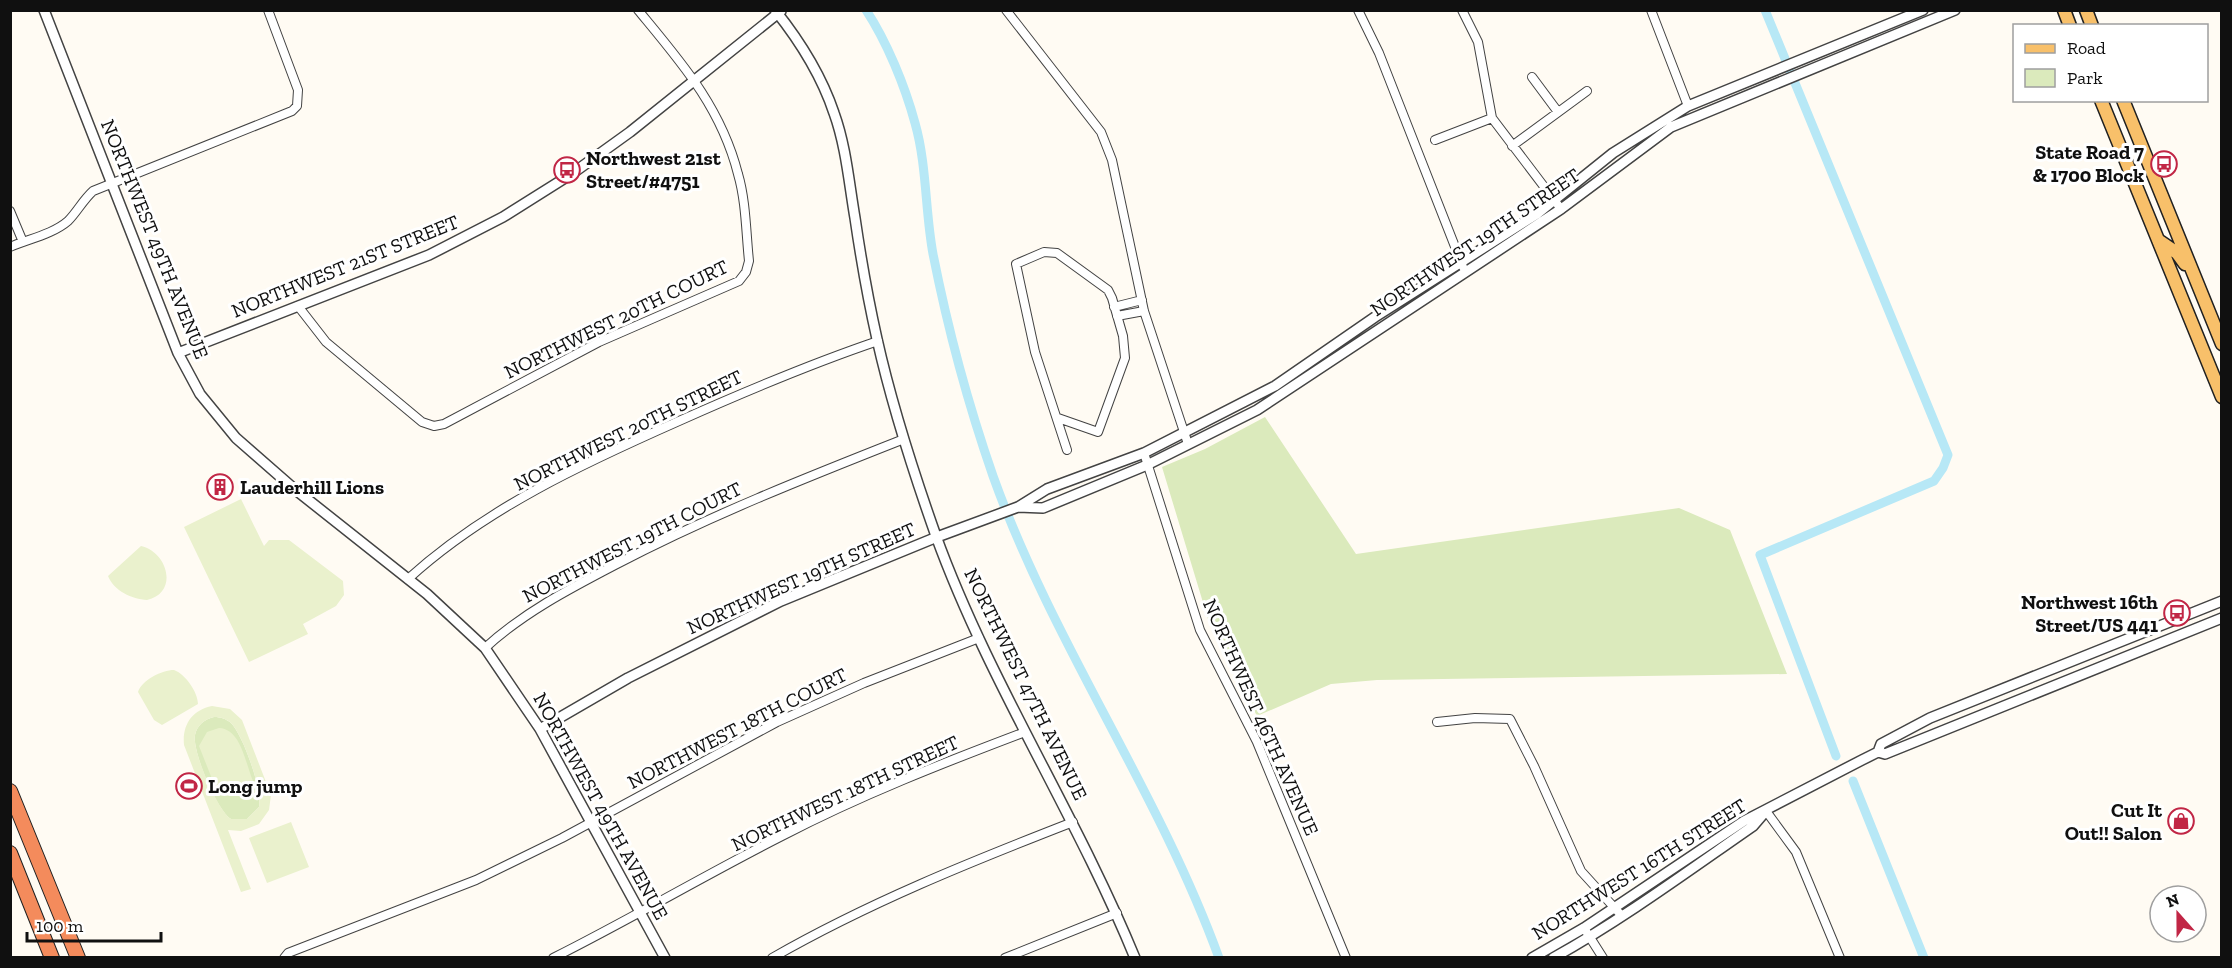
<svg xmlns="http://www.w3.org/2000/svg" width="2232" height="968" font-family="'Zilla Slab',serif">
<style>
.green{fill:#dbeabc}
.pitch{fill:#eaf1cd;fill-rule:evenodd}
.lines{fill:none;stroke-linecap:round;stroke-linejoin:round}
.canal{stroke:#b7e8f6;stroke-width:9}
.minor-casing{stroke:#434343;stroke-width:10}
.tertiary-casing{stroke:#434343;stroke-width:12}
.primary-casing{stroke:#212121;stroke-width:15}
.motorway-casing{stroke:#212121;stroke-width:16}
.minor{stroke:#fff;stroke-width:8}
.tertiary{stroke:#fff;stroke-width:9}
.primary{stroke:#f8c06a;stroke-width:12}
.motorway{stroke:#f48b5c;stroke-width:14}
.labels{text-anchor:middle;stroke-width:6;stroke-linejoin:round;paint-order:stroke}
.poi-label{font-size:20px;font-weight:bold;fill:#101010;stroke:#fff;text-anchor:end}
.street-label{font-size:20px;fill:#101010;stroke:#fff}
</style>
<rect width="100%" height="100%" fill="#fffbf3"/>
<!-- green -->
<path class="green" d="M1265 417 1356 554 1679 508 1730 530 1787 674 1377 680 1331 684 1257 716 1208 619 1162 467 1205 449Z
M214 717C221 717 226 719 231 723 243 735 263 791 259 807L247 819H231C217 811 192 751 195 735 197 725 205 719 214 717Z"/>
<!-- pitch -->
<path class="pitch" d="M241 499 264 546 269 540H289L343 581 344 595 336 606 303 624 308 634 249 662 184 527Z
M141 546C168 552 179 593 147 600 132 599 114 591 108 576Z
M174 670C185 674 198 692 198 704L162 725 154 720 138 692C142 680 162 670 174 670Z
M212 706 230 709 242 720 271 795 269 810 259 824 241 831 228 830 251 889 241 892 184 745C182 725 192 710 212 706ZM214 717C221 717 226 719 231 723 243 735 263 791 259 807L247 819H231C218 811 192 751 195 735 197 725 205 719 214 717Z
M219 728C241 729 245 762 253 781L218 794 199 746 207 732Z
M291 822 309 867 267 883 249 838Z"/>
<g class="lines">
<!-- canal -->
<path class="canal" d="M866 10C887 42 905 86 915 123 927 165 925 211 933 254 948 330 968 404 993 476 1053 644 1158 790 1219 958
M1765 10 1948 455 1943 468 1934 481 1760 555 1836 756
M1853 781 1924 958"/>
<!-- minor casing -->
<g class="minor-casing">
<path id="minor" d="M1006 10 1101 132 1112 160 1144 311 1188 444
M1358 10 1379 53 1463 267
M1462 10 1478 42 1492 118 1561 209
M1651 10 1688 106
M1532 77 1558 112
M1435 140 1492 118
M1512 146 1587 91
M10 211 23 242
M10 247C29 239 53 234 68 221 77 212 83 200 93 191L292 111 297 106 298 90 268 10
M298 306 326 342 422 422 434 426 444 424 599 342 739 281 746 272 749 261C746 233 746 201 738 174 721 107 681 62 638 10
M1114 307 1142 300
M1117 316 1144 311
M1058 418 1098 432 1125 358 1123 336 1112 298 1108 290 1057 253 1044 252 1016 264 1035 352 1067 450
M1144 453 1200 630 1257 742 1346 958
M408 579C486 508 584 463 679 421 744 392 810 364 878 341
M485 648C523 613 569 589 615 565 709 516 805 478 904 439
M1437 722 1475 718 1510 719 1534 766 1581 871 1621 915
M1766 811 1796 852 1840 958
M1584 928 1603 958
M284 958 288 953 476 880 562 838 777 722 864 683 979 638
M553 958C631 919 705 875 782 836 861 795 943 763 1025 732
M772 958C868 903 970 862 1073 822
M1005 958 1117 913"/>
</g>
<!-- tertiary casing -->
<g class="tertiary-casing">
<path id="tertiary" d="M44 10 178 353 200 394 236 438 292 487 427 594 485 648 540 729 665 958
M775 10C799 40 822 77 834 113 846 146 849 183 855 218 861 259 868 299 877 339 892 406 913 471 936 536 989 682 1076 814 1135 958
M178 353 429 255 503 217 573 173 630 132 781 11
M1018 507 1043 508 1147 465 1257 410 1561 209 1671 127 1955 10
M540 729 628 678 781 601 937 537 1018 507 1047 489 1144 453 1275 386 1375 317 1537 214 1613 153 1688 106 1923 10
M1878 752 1881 744 1930 718 2222 601
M1532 958 1584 928 1744 821 1862 760 1878 752 1885 754 2222 618
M1553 958C1623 919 1688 871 1753 826L1765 812"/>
</g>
<!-- primary casing -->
<g class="primary-casing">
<path id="primary" d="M2064 10 2070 26
M2086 10 2092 26
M2101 100 2222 397
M2123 100 2222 344
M2158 240 2177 253 2185 264"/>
</g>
<!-- motorway casing -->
<g class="motorway-casing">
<path id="motorway" d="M10 791 78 958
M10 853 52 958"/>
</g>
<!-- minor -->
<use href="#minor" class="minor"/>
<!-- tertiary -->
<use href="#tertiary" class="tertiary"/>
<!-- primary -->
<use href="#primary" class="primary"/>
<!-- motorway -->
<use href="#motorway" class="motorway"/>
</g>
<!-- icons -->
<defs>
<g id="bus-ring" transform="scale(1.35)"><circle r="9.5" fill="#fff" stroke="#c12645" stroke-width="1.5"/><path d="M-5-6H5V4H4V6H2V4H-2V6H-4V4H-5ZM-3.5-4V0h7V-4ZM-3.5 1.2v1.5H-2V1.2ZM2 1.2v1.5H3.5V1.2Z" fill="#c12645"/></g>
<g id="building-ring" transform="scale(1.35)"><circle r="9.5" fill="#fff" stroke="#c12645" stroke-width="1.5"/><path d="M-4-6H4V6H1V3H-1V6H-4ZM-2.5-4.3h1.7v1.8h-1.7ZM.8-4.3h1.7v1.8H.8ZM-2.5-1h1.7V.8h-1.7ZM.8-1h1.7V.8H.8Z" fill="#c12645"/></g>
<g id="stadium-ring" transform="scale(1.35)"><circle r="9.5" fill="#fff" stroke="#c12645" stroke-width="1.5"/><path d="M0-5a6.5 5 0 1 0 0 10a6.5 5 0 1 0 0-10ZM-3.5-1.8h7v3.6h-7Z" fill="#c12645"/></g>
<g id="shop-ring" transform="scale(1.35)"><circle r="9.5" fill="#fff" stroke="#c12645" stroke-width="1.5"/><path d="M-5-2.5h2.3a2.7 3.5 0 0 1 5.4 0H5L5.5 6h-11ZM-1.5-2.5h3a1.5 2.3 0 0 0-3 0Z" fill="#c12645"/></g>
</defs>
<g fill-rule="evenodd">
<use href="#bus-ring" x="2164" y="164"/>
<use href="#bus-ring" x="567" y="170"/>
<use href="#building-ring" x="220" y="487"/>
<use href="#bus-ring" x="2177" y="613"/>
<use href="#stadium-ring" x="189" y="786"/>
<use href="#shop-ring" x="2181" y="821"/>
</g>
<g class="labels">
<!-- poi labels -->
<g class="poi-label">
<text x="2144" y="159">State Road 7<tspan x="2144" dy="23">&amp; 1700 Block</tspan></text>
<text x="586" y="165" text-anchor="start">Northwest 21st<tspan x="586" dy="23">Street/#4751</tspan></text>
<text x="240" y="494" text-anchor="start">Lauderhill Lions</text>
<text x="2158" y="609">Northwest 16th<tspan x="2158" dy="23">Street/US 441</tspan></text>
<text x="208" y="793" text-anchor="start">Long jump</text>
<text x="2162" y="817">Cut It<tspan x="2162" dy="23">Out!! Salon</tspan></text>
</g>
<!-- street labels -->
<g class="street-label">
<text transform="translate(155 239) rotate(68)" y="7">NORTHWEST 49TH AVENUE</text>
<text transform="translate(1475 242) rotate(-34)" y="7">NORTHWEST 19TH STREET</text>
<text transform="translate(345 266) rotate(-22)" y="7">NORTHWEST 21ST STREET</text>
<text transform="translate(616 319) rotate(-26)" y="7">NORTHWEST 20TH COURT</text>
<text transform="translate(628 430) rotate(-26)" y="7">NORTHWEST 20TH STREET</text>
<text transform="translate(632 542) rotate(-27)" y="7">NORTHWEST 19TH COURT</text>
<text transform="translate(801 578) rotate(-24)" y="7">NORTHWEST 19TH STREET</text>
<text transform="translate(1026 684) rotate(64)" y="7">NORTHWEST 47TH AVENUE</text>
<text transform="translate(1261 717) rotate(66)" y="7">NORTHWEST 46TH AVENUE</text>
<text transform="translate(737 728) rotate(-27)" y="7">NORTHWEST 18TH COURT</text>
<text transform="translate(845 793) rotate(-25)" y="7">NORTHWEST 18TH STREET</text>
<text transform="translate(601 806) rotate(61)" y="7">NORTHWEST 49TH AVENUE</text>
<text transform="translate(1639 869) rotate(-32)" y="7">NORTHWEST 16TH STREET</text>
</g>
</g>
<!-- border -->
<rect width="2232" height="968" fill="none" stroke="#101010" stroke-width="24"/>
<!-- legend -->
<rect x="2013" y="24" width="195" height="78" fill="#ffffff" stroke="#9f9f9f" stroke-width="1.5"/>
<rect x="2025" y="44" width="30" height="9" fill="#f8c06a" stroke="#9f9f9f" stroke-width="1.5"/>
<text x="2067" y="54" font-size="18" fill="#101010">Road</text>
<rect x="2025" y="69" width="30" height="18" fill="#dbeabc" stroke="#9f9f9f" stroke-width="1.5"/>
<text x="2067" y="84" font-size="18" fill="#101010">Park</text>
<!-- north arrow -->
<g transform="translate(2178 914) rotate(339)"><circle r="28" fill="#ffffff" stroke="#9f9f9f" stroke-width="1.5"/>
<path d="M0-4.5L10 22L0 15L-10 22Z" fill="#c12645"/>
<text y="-9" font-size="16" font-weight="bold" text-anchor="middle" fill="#101010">N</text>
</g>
<!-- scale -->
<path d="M27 932v9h134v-9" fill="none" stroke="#101010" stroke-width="3"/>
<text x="36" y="932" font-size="18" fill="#101010" stroke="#ffffff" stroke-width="4.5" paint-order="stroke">100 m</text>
</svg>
